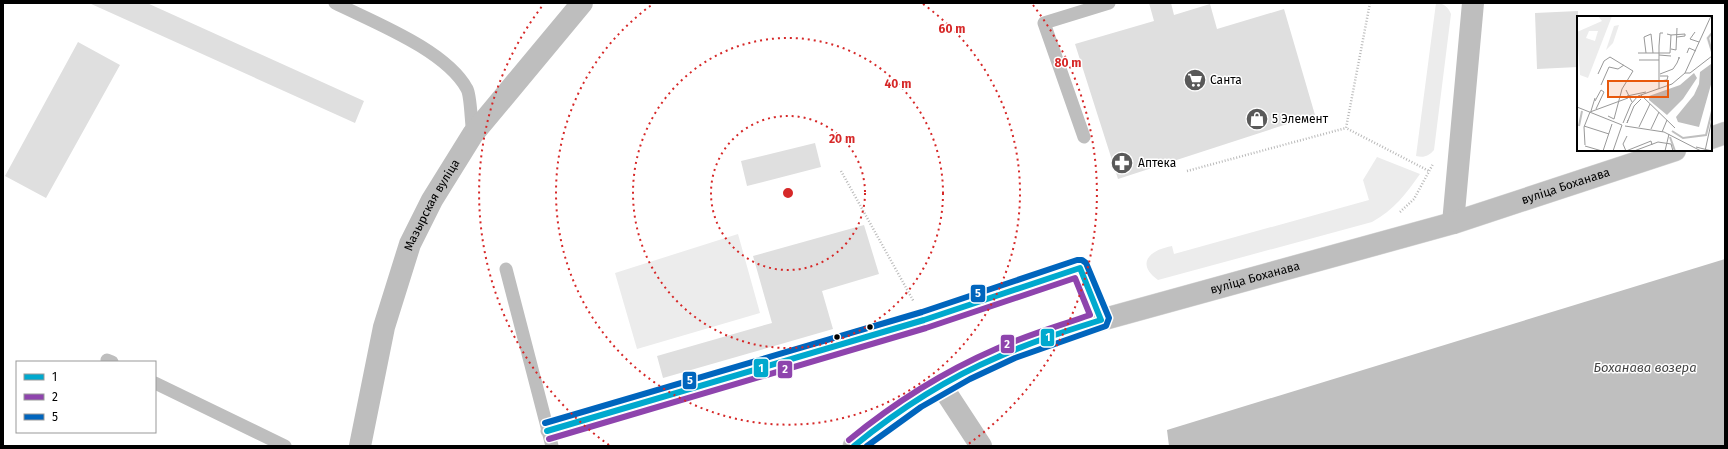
<svg xmlns="http://www.w3.org/2000/svg" width="1728" height="449" font-family="'Fira Sans',sans-serif">
<style>
.green{fill:#ececec}
.water{fill:#bfbfbf}
.building{fill:#dfdfdf}
.lines{fill:none;stroke-linecap:round;stroke-linejoin:round}
.primary-casing{stroke:#dbdbdb;stroke-width:23}
.path{stroke:#b9b9b9;stroke-width:2.5;stroke-dasharray:1 2;stroke-linecap:butt}
.lane{stroke:#bebebe;stroke-width:13}
.street{stroke:#bebebe;stroke-width:22}
.primary{stroke:#bebebe;stroke-width:22}
.bus-1-casing{stroke:#fff;stroke-width:9}
.bus-2-casing{stroke:#fff;stroke-width:9}
.bus-3-casing{stroke:#fff;stroke-width:9}
.bus-1{stroke:#00a9ce;stroke-width:6}
.bus-2{stroke:#8e44ad;stroke-width:6}
.bus-3{stroke:#0065bd;stroke-width:6}
.ring{fill:none;stroke:#d62828;stroke-width:2;stroke-dasharray:2 4}
.bus-dot{fill:#000;stroke:#fff;stroke-width:1.5}
.labels{text-anchor:middle;stroke-width:3;stroke-linejoin:round;paint-order:stroke}
.poi-label{font-size:12px;fill:#000;stroke:#fff;text-anchor:start}
.street-label{font-size:12px;fill:#000;stroke:#fff}
.water-label{font-size:13px;font-style:italic;fill:#444;stroke:#fff}
.inset-river{fill:none;stroke:#bfbfbf;stroke-width:2}
.inset-road{fill:none;stroke:#999;stroke-width:1}
.view{fill:#e8590c;fill-opacity:0.15;stroke:#e8590c;stroke-width:2}
.inset-edge{fill:none;stroke:#000;stroke-width:2}
.centre{fill:#d62828;stroke:#fff;stroke-width:2}
.ring-label{font-size:12px;text-anchor:middle;font-weight:bold;fill:#d62828;stroke:#fff;stroke-width:3;stroke-linejoin:round;paint-order:stroke}
.line-badge{stroke:#fff;stroke-width:1.5}
.badge-label{font-size:11px;text-anchor:middle;font-weight:bold;fill:#fff}
</style>
<rect width="100%" height="100%" fill="#fff"/>
<!-- green -->
<path class="green" d="M1436 3C1444 3 1448 7 1451 14L1434 150C1429 156 1424 158 1416 156Z
M1377 157 1420 174C1406 194 1394 210 1372 222L1158 280C1135 263 1150 250 1172 246L1174 254 1369 200 1363 180Z
M738 234 760 313 637 349 615 273Z"/>
<!-- water -->
<path class="water" d="M1725 259V446H1169L1167 430Z"/>
<!-- building -->
<path class="building" d="M89 3H147L364 101 355 123Z
M1149 3H1171L1174 15 1210 4 1217 29 1284 9 1315 115 1118 179 1075 44 1154 21Z
M1578 11V67L1537 69 1535 13Z
M78 42 120 65 46 198 5 176Z
M815 143 821 167 747 186 741 161Z
M864 225 879 274 822 291 833 329 663 378 657 356 772 323 753 256Z"/>
<g class="lines">
<!-- primary casing -->
<g class="primary-casing">
<g id="primary">
<path d="M1711 138 1725 133"/>
<path id="s2" d="M854 446 900 412 941 385 985 362 1035 342 1101 320 1453 223 1675 150"/>
</g>
</g>
<!-- path -->
<path class="path" d="M1370 3 1346 128 1429 171
M841 171 914 302
M1187 171 1346 128
M1400 212 1414 199 1433 164"/>
<!-- lane -->
<path class="lane" d="M335 3C373 22 446 50 467 89 471 96 471 124 473 134
M1084 137 1044 23 1109 3
M506 269 552 446
M107 360 112 362
M155 383 285 446
M547 431 924 320 1080 268 1101 320"/>
<!-- street -->
<g class="street">
<path d="M1453 223 1473 3"/>
<path d="M941 385 981 446"/>
<path id="s1" d="M360 446 384 327 410 244 432 200 473 134 582 3"/>
</g>
<!-- primary -->
<use href="#primary" class="primary"/>
<!-- bus-1 casing -->
<g class="bus-1-casing">
<path id="bus-1" d="M547 431 924 320 1080 268 1101 320C1066 331 1031 342 998 357 946 379 898 410 854 446"/>
</g>
<!-- bus-2 casing -->
<g class="bus-2-casing">
<path id="bus-2" d="M549 439 926 328 1075 278 1090 315C1059 326 1027 335 996 349 943 372 894 403 849 440"/>
</g>
<!-- bus-3 casing -->
<g class="bus-3-casing">
<path id="bus-3" d="M545 423 922 312 1077 260H1082L1086 263 1109 318 1106 326 1015 358 970 379 921 407 867 446"/>
</g>
<!-- bus-1 -->
<use href="#bus-1" class="bus-1"/>
<!-- bus-2 -->
<use href="#bus-2" class="bus-2"/>
<!-- bus-3 -->
<use href="#bus-3" class="bus-3"/>
</g>
<!-- distance rings -->
<g class="ring">
<circle cx="788" cy="193" r="77"/>
<circle cx="788" cy="193" r="155"/>
<path d="M923 4A232 232 0 1 1 653 4"/>
<path d="M609 445A309 309 0 0 1 543 5M1033 5A309 309 0 0 1 967 445"/>
</g>
<!-- icons -->
<defs>
<g id="supermarket-disc" transform="scale(1.15)"><circle r="9.5" fill="#595959" stroke="#fff"/><path d="M-6-5.5h2.5l.6 2H6L4.5 2H-2.5L-4.4-4H-6ZM-1.5 3.2a1.3 1.3 0 1 0 .1 0ZM3 3.2a1.3 1.3 0 1 0 .1 0Z" fill="#fff"/></g>
<g id="shop-disc" transform="scale(1.15)"><circle r="9.5" fill="#595959" stroke="#fff"/><path d="M-5-2.5h2.3a2.7 3.5 0 0 1 5.4 0H5L5.5 6h-11ZM-1.5-2.5h3a1.5 2.3 0 0 0-3 0Z" fill="#fff"/></g>
<g id="pharmacy-disc" transform="scale(1.15)"><circle r="9.5" fill="#595959" stroke="#fff"/><path d="M-2-6h4v4h4v4h-4v4h-4v-4h-4v-4h4Z" fill="#fff"/></g>
</defs>
<g fill-rule="evenodd">
<use href="#supermarket-disc" x="1195" y="80"/>
<use href="#shop-disc" x="1257" y="119"/>
<use href="#pharmacy-disc" x="1122" y="163"/>
</g>
<!-- markers -->
<g class="bus-dot">
<circle cx="870" cy="327" r="3.5"/>
<circle cx="837" cy="337" r="3.5"/>
</g>
<g class="labels">
<!-- poi labels -->
<g class="poi-label">
<text x="1210" y="84">Санта</text>
<text x="1272" y="123">5 Элемент</text>
<text x="1138" y="167">Аптека</text>
</g>
<!-- street labels -->
<g class="street-label">
<text dy="4" stroke="none"><textPath href="#s2" startOffset="763">вуліца Боханава</textPath></text>
<text dy="4" stroke="none"><textPath href="#s1" startOffset="253">Мазырская вуліца</textPath></text>
<text dy="4" stroke="none"><textPath href="#s2" startOffset="439">вуліца Боханава</textPath></text>
</g>
<!-- water labels -->
<g class="water-label">
<text x="1645" y="372">Боханава возера</text>
</g>
</g>
<!-- overview -->
<g transform="translate(1577 16)">
<rect width="135" height="135" fill="#fff"/>
<path d="M21 0H35L11 62 3 59 0 16 25 5ZM12 15H21L18 25 9 22ZM42 9 36 27 29 34 37 10ZM135 15V38L129 22Z" fill="#ececec" fill-rule="evenodd"/>
<path d="M134 48 135 65 122 111 101 106 99 101 117 79 122 68 123 56ZM117 57 120 62 106 83 90 99 72 84V80L103 69Z" fill="#bfbfbf"/>
<path class="inset-river" d="M135 17 131 22 135 36M2 110 5 95M95 115 106 122 129 119 135 95M93 121 98 135"/>
<path class="inset-road" d="M118 16 113 23 122 26M94 19 108 18V20L100 21M94 33 99 34 100 12M61 37H93L94 19 90 18M69 37 67 21 74 18 76 37M110 37 112 32 119 35M82 39 94 40M62 44H82M108 57H113L135 40M21 58 27 45 33 41 56 55 45 73 37 103 31 100M83 58 96 53 100 47 102 42V41V43M82 65 90 64 91 60H83M24 69 32 51 41 53 47 49M82 73V30L83 17H86M49 74 55 86M64 79 98 112M50 80 69 76M18 85 24 74 27 76 19 93M0 91 45 109 36 135M14 95 18 82M51 104 50 107 57 90 64 83 62 85M46 107 54 88 61 80 95 68 108 57 134 0M7 110 32 118M48 110 87 116 124 135M62 111 73 88M74 113 82 96M85 116 90 104M8 129 7 111 13 96 51 82M8 130 25 135M119 131 135 135M26 135 35 108M49 135 74 125 75 129M49 135 46 128 50 120M57 135 81 126 94 128 96 135M88 135 92 118M128 135 135 103"/>
<path class="view" d="M31 65H91V81H31Z"/>
<rect width="135" height="135" class="inset-edge"/>
</g>
<circle cx="788" cy="193" r="6" class="centre"/>
<g class="ring-label">
<text x="952" y="33">60 m</text>
<text x="1068" y="67">80 m</text>
<text x="898" y="88">40 m</text>
<text x="842" y="143">20 m</text>
</g>
<g class="line-badge">
<rect x="970" y="284" width="16" height="19" rx="4" fill="#0065bd"/>
<rect x="1040" y="328" width="15" height="19" rx="4" fill="#00a9ce"/>
<rect x="1000" y="334" width="15" height="20" rx="4" fill="#8e44ad"/>
<rect x="753" y="358" width="16" height="20" rx="4" fill="#00a9ce"/>
<rect x="777" y="360" width="16" height="19" rx="4" fill="#8e44ad"/>
<rect x="682" y="371" width="15" height="19" rx="4" fill="#0065bd"/>
</g>
<g class="badge-label">
<text x="978" y="297">5</text>
<text x="1048" y="341">1</text>
<text x="1007" y="348">2</text>
<text x="761" y="372">1</text>
<text x="785" y="373">2</text>
<text x="690" y="384">5</text>
</g>
<!-- border -->
<rect width="1728" height="449" fill="none" stroke="#000000" stroke-width="8"/>
<!-- legend -->
<rect x="16" y="361" width="140" height="72" fill="#ffffff" stroke="#999999"/>
<rect x="24" y="374" width="20" height="6" fill="#00a9ce" stroke="#999999"/>
<text x="52" y="381" font-size="12" fill="#000000">1</text>
<rect x="24" y="394" width="20" height="6" fill="#8e44ad" stroke="#999999"/>
<text x="52" y="401" font-size="12" fill="#000000">2</text>
<rect x="24" y="414" width="20" height="6" fill="#0065bd" stroke="#999999"/>
<text x="52" y="421" font-size="12" fill="#000000">5</text>
</svg>
